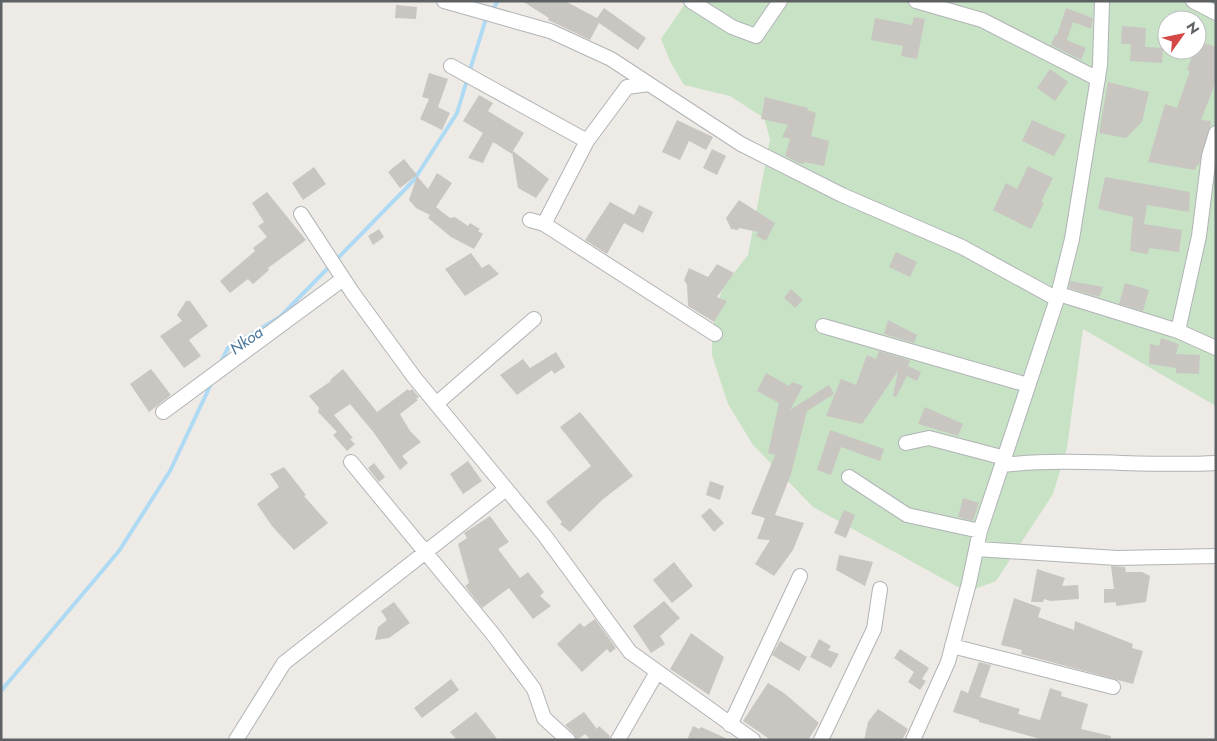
<svg xmlns="http://www.w3.org/2000/svg" width="1217" height="741" font-family="Jost,sans-serif">
<style>
.green{fill:#c7e2c5;fill-rule:evenodd}
.lines{fill:none;stroke-linecap:round;stroke-linejoin:round}
.stream{stroke:#afdaf4;stroke-width:4}
.building{fill:#c9c6c2}
.minor-casing{stroke:#b1b3b6;stroke-width:16}
.minor{stroke:#fff;stroke-width:14}
.labels{text-anchor:middle;stroke-width:4.5;stroke-linejoin:round;paint-order:stroke}
.water-label{font-size:16px;font-style:italic;fill:#4a779c;stroke:#fff}
</style>
<rect width="100%" height="100%" fill="#eeebe6"/>
<!-- green -->
<path class="green" d="M687 1H1216V406L1083 329 1067 448 1053 494 996 581 967 592 813 507 753 445 728 404 712 355V331L722 288 748 255 770 139 764 118 730 96 684 85 670 61 661 39ZM1167 20H1197V50H1167Z"/>
<g class="lines">
<!-- stream -->
<path class="stream" d="M469 73 485 22 498 1
M335 261 414 180 457 113 467 80
M220 364 228 348 280 317 330 266
M1 691 119 551 170 471 212 382"/>
</g>
<!-- building -->
<path class="building" d="M522 1H565L597 18 604 8 646 38 638 50 599 23 590 40 548 20 549 18Z
M396 5 417 7 416 19 395 18Z
M1066 8 1093 18 1091 29 1073 22 1067 40 1086 48 1081 60 1051 45 1055 35H1057Z
M914 17 925 19 917 59 901 56 903 46 871 40 875 18 912 25Z
M1122 26 1146 28 1145 47 1163 48 1162 63 1130 61 1131 44H1121Z
M1197 41 1216 47V81L1201 120 1211 121 1210 127 1199 165H1197L1195 170 1148 162 1165 104 1177 108 1190 71 1187 70 1194 50H1197Z
M1050 69 1068 82 1055 101 1037 88Z
M429 73 448 79 438 107 450 113 442 130 420 119 429 99 422 97Z
M1108 82 1149 92 1142 122 1126 138 1099 133Z
M479 95 493 103 488 111 524 133 513 151 549 179 536 198 518 188 512 152V154L493 142 483 163 468 158 483 133 463 121Z
M765 97 808 108 807 110 816 113 811 136 829 141 824 166 804 162V164L799 163 785 156 790 139 782 137 788 125 761 119Z
M677 120 713 137 706 150 689 141 680 160 662 152Z
M1032 120 1066 135 1054 156 1022 141Z
M712 149 726 156 717 175 703 168Z
M404 159 417 175 400 188 388 172Z
M1028 166 1053 178 1041 202 1044 203 1031 229 993 210 1006 183 1017 189Z
M314 167 326 184 303 200 292 183Z
M437 173 452 183 436 207 450 218 455 217 468 226 470 223 480 229 478 231 483 234 474 249 451 237 428 218 430 215 416 208 409 200 417 176 428 189Z
M1105 177 1190 192 1189 212 1147 205 1144 224 1182 230 1179 252 1149 248 1148 254 1130 251 1133 217 1098 209Z
M267 192 306 240 268 268 269 270 253 284 248 279 230 293 220 281 255 251 253 248 267 237 258 226 264 222 252 203Z
M739 200 775 223 766 241 756 236 758 232 739 228 738 230 731 229 726 218Z
M610 202 634 215 639 205 653 212 643 233 624 223 607 254 585 240Z
M379 229 384 237 373 245 368 236Z
M896 252 917 262 910 277 889 267Z
M471 253 482 268 489 264 499 274 465 296 445 269Z
M717 264 734 273 717 297 727 301 714 322 688 306 687 285 684 280 689 268 708 277Z
M1070 281 1103 287 1099 297 1069 288Z
M1125 283 1149 290 1143 311 1119 304Z
M791 289 803 300 795 308 784 298Z
M186 301H190L208 326 189 340 201 356 184 368 160 336 182 321 177 315Z
M888 320 917 335 914 343 884 334Z
M1161 338 1179 344 1176 354 1200 355 1199 374 1176 373V368L1149 364 1150 344 1159 346Z
M879 351 910 360 908 366 921 372 917 381 907 376 896 397 893 396 898 371 862 424 826 416 841 379 856 385 867 355 876 359Z
M556 352 565 367 554 374 552 370 517 395 500 375 523 359 530 368Z
M151 369 171 395 149 412 130 384Z
M343 369 377 412 408 389 409 391 412 389 419 397 416 399 418 400 400 414 410 431 421 442 402 456 408 463 400 470 374 433 350 404 334 415 353 438 350 439 355 444 347 451 333 435 337 432 318 412 319 408 309 396 331 381 330 380Z
M766 373 789 386 792 382 803 386 790 410 829 385 834 394 807 411 791 474 775 515 804 523 793 550 774 576 755 564 770 540 757 539 765 518 751 514 775 455 768 453 779 403 757 391Z
M925 407 963 424 958 436 918 424Z
M580 412 633 476 602 500 570 532 560 524 562 522 546 502 591 466 560 427Z
M830 430 884 449 880 461 841 447 831 475 817 470Z
M468 461 482 481 463 494 450 474Z
M374 463 385 477 379 482 368 468Z
M284 467 306 495 304 496 328 523 294 550 272 526 257 504 279 487 270 474Z
M710 481 724 486 720 500 706 495Z
M963 498 979 503 973 521 958 517Z
M710 508 724 523 714 532 701 516Z
M844 510 855 515 846 538 834 533Z
M490 516 509 542 498 549 520 578 528 572 544 592 540 596 551 606 533 619 509 588 482 608 465 586 469 583 458 544 467 538 464 533Z
M839 555 873 562 865 586 836 570Z
M674 562 693 586 672 603 653 580Z
M1111 566 1125 567 1126 572H1142L1150 576 1146 602 1116 606V602L1104 603V589H1114Z
M1037 569 1065 578 1062 586 1078 585 1079 599 1050 601 1044 599 1043 602H1031Z
M1014 598 1041 608 1038 617 1074 630 1075 621 1133 644 1132 648 1143 651 1133 684 1021 654 1022 650 1001 645Z
M664 601 680 618 660 636 665 644 651 653 633 626Z
M394 602 410 623 389 638 375 640 378 627 387 620 381 611Z
M595 619 616 648 610 653 607 649 582 672 557 644 580 623 584 627Z
M691 633 724 657 709 695 670 669Z
M819 639 831 646 828 650 839 654 831 668 810 657Z
M780 641 807 657 799 671 772 655Z
M900 649 929 668 922 679 926 681 920 690 908 682 914 672 894 658Z
M979 662 991 665 980 697 1020 709 1018 714 1040 720 1050 688 1062 692 1061 696 1088 704 1081 729 1111 736 1110 740H1044L979 722V720L953 712 961 690 968 693Z
M451 679 459 690 422 718 414 708Z
M768 683 784 693 819 723 808 740H771L743 721Z
M878 709 908 729 902 740H864L868 722Z
M476 712 498 740H457L450 732Z
M584 712 597 729 599 726 610 736 609 740H588L589 738 585 734 577 740 574 734 565 725Z
M693 726 699 729 701 727 730 740H687Z"/>
<g class="lines">
<!-- minor casing -->
<g class="minor-casing">
<path id="minor" d="M444 1 550 31 611 59 649 84
M691 1 732 27 756 36 780 1
M916 1 982 20 1098 79
M1193 1 1216 13
M451 66 587 141
M301 214 352 292 414 377 545 536 630 652 753 740
M530 220 544 224 715 334
M544 224 587 141 627 87 649 84 741 144 842 195 962 247 1057 299
M1059 294 1178 331 1216 348
M823 326 1028 385
M1178 331 1199 236 1209 156 1216 133
M436 404 534 319
M163 412 343 279
M906 443 929 438 1005 458
M351 462 492 633 534 689 544 718 568 740
M1002 465C1074 457 1144 467 1216 463
M849 477 907 515 980 531
M977 549 1117 558 1216 556
M952 646 1113 687
M730 725 800 576
M236 740 284 663 506 489
M618 740 657 672
M821 740 874 629 880 589
M913 740 948 662 969 583 980 531 1057 299 1072 239 1100 65 1102 1"/>
</g>
<!-- minor -->
<use href="#minor" class="minor"/>
</g>
<g class="labels">
<!-- water labels -->
<g class="water-label">
<text transform="translate(246 340) rotate(-35)" y="6">Nkoa</text>
</g>
</g>
<!-- border -->
<rect width="1217" height="741" fill="none" stroke="#5d6164" stroke-width="5"/>
<!-- north arrow -->
<g transform="translate(1182 35) rotate(57)"><circle r="24" fill="#ffffff" stroke="#bec0c1"/>
<path d="M0-4L9 19L0 12L-9 19Z" fill="#d44845"/>
<text y="-8" font-size="14" font-weight="bold" text-anchor="middle" fill="#5d6164">N</text>
</g>
</svg>
